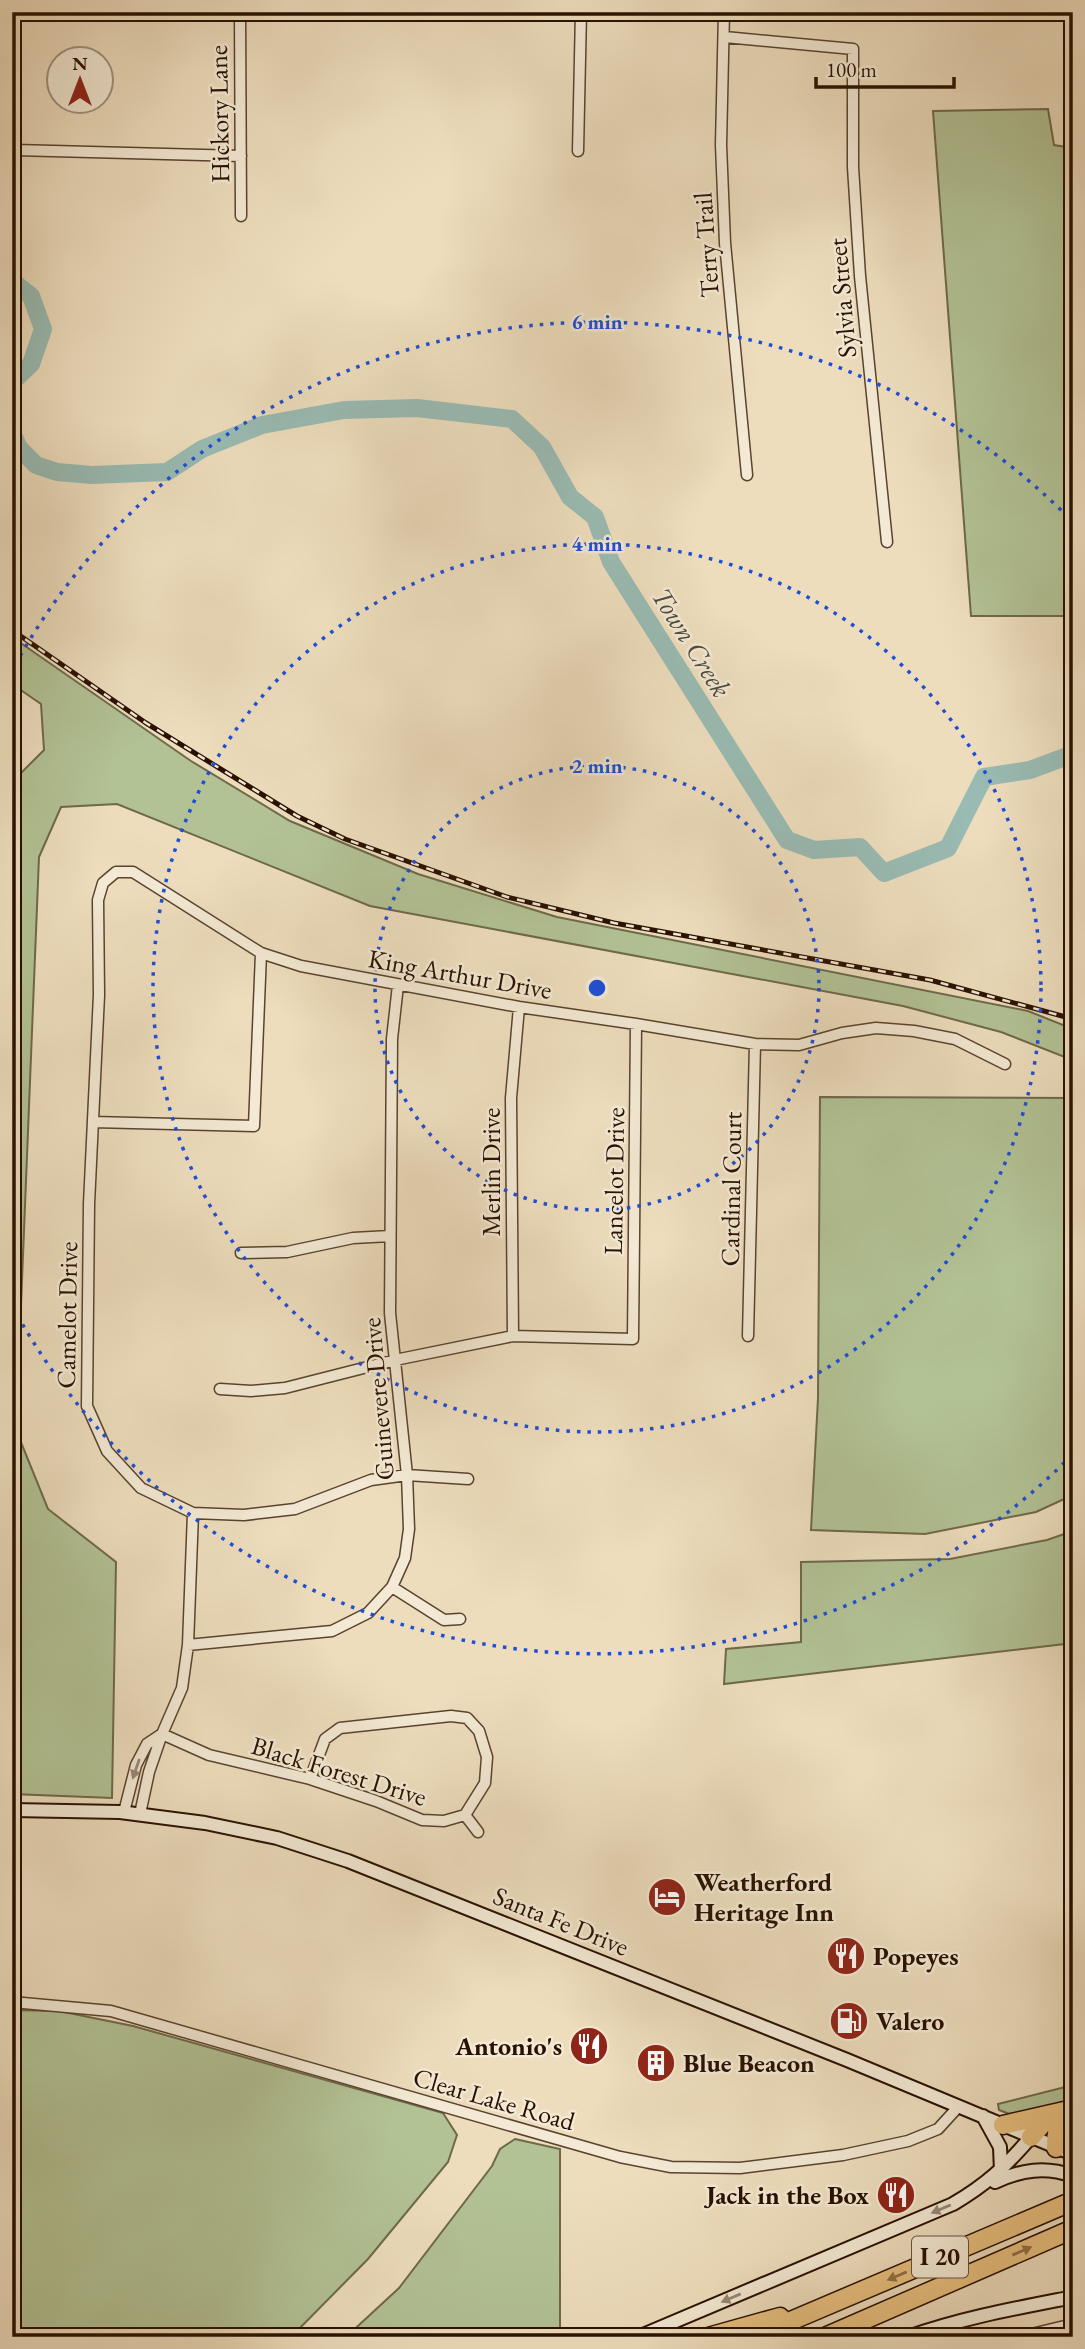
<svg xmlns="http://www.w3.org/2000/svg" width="1085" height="2349" font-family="'EB Garamond',serif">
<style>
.green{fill:#b2c295;stroke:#6e694a;stroke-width:2}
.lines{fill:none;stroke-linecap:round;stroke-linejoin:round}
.river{stroke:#99bbb3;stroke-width:18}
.minor-casing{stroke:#5a432f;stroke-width:13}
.secondary-casing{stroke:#291000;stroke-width:16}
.motorway-casing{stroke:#291000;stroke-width:21}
.minor{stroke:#f3e9d4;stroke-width:10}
.secondary{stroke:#f3e9d4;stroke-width:12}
.motorway{stroke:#e6be7e;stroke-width:18}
.rail-casing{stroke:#291000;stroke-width:5}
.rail{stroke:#f3e9d4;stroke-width:2.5;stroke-dasharray:8;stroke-linecap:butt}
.oneway{fill:#988775}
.oneway2{fill:#917045}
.ring{fill:none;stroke:#1d4ed8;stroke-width:3.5;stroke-dasharray:3.5 7}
.labels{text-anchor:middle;stroke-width:5;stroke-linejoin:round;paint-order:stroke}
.shield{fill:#f3e9d4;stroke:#665140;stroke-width:2}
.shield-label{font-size:24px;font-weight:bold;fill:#291000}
.street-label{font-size:26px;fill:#291000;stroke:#f3e9d4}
.poi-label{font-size:26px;font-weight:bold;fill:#291000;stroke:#f3e9d4;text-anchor:start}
.water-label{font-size:28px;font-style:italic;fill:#504c3f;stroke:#f3e9d4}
.centre{fill:#1d4ed8;stroke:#f3e9d4;stroke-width:3.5}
.ring-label{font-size:21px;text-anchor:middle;font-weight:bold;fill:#1d4ed8;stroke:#f3e9d4;stroke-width:5;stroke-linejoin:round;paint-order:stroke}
</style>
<rect width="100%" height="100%" fill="#edddbd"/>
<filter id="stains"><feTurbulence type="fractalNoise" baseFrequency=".00286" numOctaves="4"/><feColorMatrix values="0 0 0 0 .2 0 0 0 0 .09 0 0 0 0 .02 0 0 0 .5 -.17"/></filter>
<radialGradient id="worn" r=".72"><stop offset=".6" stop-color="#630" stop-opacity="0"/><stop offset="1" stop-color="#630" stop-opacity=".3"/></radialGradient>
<!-- green -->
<path class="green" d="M1048 109 1054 145 1073 148V616H971L933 111Z
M12 637 191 761 290 821 418 874 557 917 1028 1011 1073 1029V1067L1070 1059 1001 1032 903 1006 370 906 117 804 61 807 39 857 16 1430 48 1509 116 1562 112 1798 12 1794V782L44 750 41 704 12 684Z
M820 1097 1073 1098V1495L1036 1512 925 1534 811 1530 818 1398Z
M1073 1531V1643L724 1684 726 1649 801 1642V1562L950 1559 1047 1540Z
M12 2010 59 2011 133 2026 443 2113 457 2135 448 2162 368 2259 291 2337H12Z
M1073 2085V2101L1012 2115 999 2110 998 2104Z
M515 2139 560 2149V2337H346L399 2288 492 2166 500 2149Z"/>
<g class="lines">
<!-- river -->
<path class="river" d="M12 281 31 296 43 329 31 364 12 382
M12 433 19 448 36 465 57 472 92 475 167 472 202 449 262 425 344 410 417 408 512 419 542 447 570 497 595 517 611 562 787 840 814 850 860 847 884 873 948 848 984 777 1030 770 1073 754"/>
<!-- minor casing -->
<g class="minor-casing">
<path id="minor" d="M240 12 241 216
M724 12 721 145 725 243 747 475
M725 37 853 49V167L860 276 887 542
M15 150 241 156
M578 151 581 12
M93 1122 254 1126 261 953
M241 1253 287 1252 353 1238 390 1236
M513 1336 511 1098 519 1007
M748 1336 755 1044
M220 1389 251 1391 285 1388 395 1360 513 1336 633 1339 636 1024
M468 1479 407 1475 371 1480 295 1509 244 1515 193 1513 141 1488 107 1451 87 1406 89 1204 99 995 98 900 103 883 116 872H133L261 953 301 966 519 1007 636 1024 755 1044 799 1045 842 1033 876 1028 914 1031 955 1039 1005 1064
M392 1587 444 1620 460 1619
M188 1645 332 1631 368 1613 392 1587 405 1558 409 1529 407 1475 390 1313 392 1039 398 985
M162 1734 209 1755 310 1779 376 1801 422 1820 444 1821 465 1815
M310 1779 325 1739 340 1728 451 1716 467 1718 479 1731 487 1757 485 1783 465 1815
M124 1812 136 1765 147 1744 162 1734
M140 1814 149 1772 162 1734 182 1688 188 1645 193 1513
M465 1815 478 1832
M12 2002 111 2011 620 2157 671 2167 740 2168 843 2155 908 2141 938 2129 959 2106
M1019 2337 1073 2324"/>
</g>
<!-- secondary casing -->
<g class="secondary-casing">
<path id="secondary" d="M12 1810 120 1812 205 1823 277 1838 348 1861 847 2060 1073 2154
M983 2116 1000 2147 1001 2171
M995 2182C1021 2170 1045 2166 1073 2176
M638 2337 953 2204C987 2184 1005 2167 1031 2137
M908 2337C961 2318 1017 2308 1073 2297"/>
</g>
<!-- motorway casing -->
<g class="motorway-casing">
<path id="motorway" d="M1003 2125 1073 2109
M1031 2137 1050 2115
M1056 2148C1056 2131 1058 2122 1069 2110
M708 2337 780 2317
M753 2337 1073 2201
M825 2337 1073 2229"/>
</g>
<!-- minor -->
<use href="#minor" class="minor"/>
<!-- secondary -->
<use href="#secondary" class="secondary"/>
<!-- motorway -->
<use href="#motorway" class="motorway"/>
<!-- rail casing -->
<g class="rail-casing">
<path id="rail" d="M12 630 146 723 297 816 345 839 507 897 614 923 930 980 1073 1019"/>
</g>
<!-- rail -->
<use href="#rail" class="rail"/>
</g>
<!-- one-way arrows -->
<defs><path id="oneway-solid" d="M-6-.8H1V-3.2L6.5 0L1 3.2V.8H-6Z" transform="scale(1.75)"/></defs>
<g class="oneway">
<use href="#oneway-solid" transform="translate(136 1769) rotate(109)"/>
<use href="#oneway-solid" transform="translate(941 2209) rotate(157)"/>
<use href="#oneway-solid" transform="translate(731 2298) rotate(157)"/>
</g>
<g class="oneway2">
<use href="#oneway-solid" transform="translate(1022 2251) rotate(-23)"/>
<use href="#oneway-solid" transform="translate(897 2276) rotate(157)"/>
</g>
<!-- distance rings -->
<g class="ring">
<circle cx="597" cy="988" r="222"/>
<circle cx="597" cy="988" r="444"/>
<path d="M1072 1455A666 666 0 0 1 15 1311M15 665A666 666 0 0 1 1072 521"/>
</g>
<!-- icons -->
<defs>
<g id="hotel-disc" transform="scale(2.0125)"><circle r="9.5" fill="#8f2418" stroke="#f3e9d4"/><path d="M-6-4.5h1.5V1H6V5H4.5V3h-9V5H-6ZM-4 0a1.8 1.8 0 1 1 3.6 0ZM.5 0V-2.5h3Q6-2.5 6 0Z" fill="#fff"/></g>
<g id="restaurant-disc" transform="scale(2.0125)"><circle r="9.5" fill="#8f2418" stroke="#f3e9d4"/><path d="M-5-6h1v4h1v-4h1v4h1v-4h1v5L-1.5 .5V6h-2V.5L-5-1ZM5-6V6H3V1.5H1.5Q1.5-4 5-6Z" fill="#fff"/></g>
<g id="fuel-disc" transform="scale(2.0125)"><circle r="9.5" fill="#8f2418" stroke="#f3e9d4"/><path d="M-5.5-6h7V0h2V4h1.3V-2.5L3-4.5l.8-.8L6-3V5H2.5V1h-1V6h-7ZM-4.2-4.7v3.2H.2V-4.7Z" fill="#fff"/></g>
<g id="building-disc" transform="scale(2.0125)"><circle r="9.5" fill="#8f2418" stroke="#f3e9d4"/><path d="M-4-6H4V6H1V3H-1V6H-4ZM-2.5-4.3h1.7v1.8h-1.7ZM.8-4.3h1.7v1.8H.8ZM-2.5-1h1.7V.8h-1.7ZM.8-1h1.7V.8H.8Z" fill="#fff"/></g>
</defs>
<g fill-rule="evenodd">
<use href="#hotel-disc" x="667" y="1897"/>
<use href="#restaurant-disc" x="846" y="1956"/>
<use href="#fuel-disc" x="849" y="2021"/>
<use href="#restaurant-disc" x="589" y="2046"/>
<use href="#building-disc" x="656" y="2063"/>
<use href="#restaurant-disc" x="896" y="2195"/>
</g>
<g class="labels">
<!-- shield labels -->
<rect class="shield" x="912" y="2236.5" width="56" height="41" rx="5"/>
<g class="shield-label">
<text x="940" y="2265">I 20</text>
</g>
<!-- street labels -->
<g class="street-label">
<text transform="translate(219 114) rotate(-91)" y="9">Hickory Lane</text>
<text transform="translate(706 245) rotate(-94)" y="9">Terry Trail</text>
<text transform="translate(842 298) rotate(-95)" y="9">Sylvia Street</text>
<text transform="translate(460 974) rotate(10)" y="9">King Arthur Drive</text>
<text transform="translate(491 1172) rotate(-90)" y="9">Merlin Drive</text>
<text transform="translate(614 1181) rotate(-89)" y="9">Lancelot Drive</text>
<text transform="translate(731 1189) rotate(-89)" y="9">Cardinal Court</text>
<text transform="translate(67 1315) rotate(-89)" y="9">Camelot Drive</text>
<text transform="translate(378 1399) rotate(-95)" y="9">Guinevere Drive</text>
<text transform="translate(339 1771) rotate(17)" y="9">Black Forest Drive</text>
<text transform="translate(561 1921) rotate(22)" y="9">Santa Fe Drive</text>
<text transform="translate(494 2099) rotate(16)" y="9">Clear Lake Road</text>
</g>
<!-- poi labels -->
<g class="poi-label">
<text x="694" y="1891">Weatherford<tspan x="694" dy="30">Heritage Inn</tspan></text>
<text x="873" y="1965">Popeyes</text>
<text x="876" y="2030">Valero</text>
<text x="562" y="2055" text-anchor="end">Antonio's</text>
<text x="683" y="2072">Blue Beacon</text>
<text x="869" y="2204" text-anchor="end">Jack in the Box</text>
</g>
<!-- water labels -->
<g class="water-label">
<text transform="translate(692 642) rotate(58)" y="10">Town Creek</text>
</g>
</g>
<circle cx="597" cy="988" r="10" class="centre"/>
<g class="ring-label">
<text x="597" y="329">6 min</text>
<text x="597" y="551">4 min</text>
<text x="597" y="773">2 min</text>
</g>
<!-- margin -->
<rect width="1085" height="2349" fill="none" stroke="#edddbd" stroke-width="42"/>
<rect x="14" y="14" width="1057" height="2321" fill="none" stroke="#291000" stroke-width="3.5"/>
<rect x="21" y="21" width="1043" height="2307" fill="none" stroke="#291000" stroke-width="2"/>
<!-- north arrow -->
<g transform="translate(80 80)"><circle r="33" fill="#f3e9d4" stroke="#a2927f" stroke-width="2"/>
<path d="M0-5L12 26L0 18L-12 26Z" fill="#8f2418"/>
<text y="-10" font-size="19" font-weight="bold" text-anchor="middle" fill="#291000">N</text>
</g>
<!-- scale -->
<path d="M816 77v10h138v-10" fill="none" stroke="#291000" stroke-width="3.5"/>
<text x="826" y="77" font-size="21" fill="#291000" stroke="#f3e9d4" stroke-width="5" paint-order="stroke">100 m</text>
<rect width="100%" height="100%" filter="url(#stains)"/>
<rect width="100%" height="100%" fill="url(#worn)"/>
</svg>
